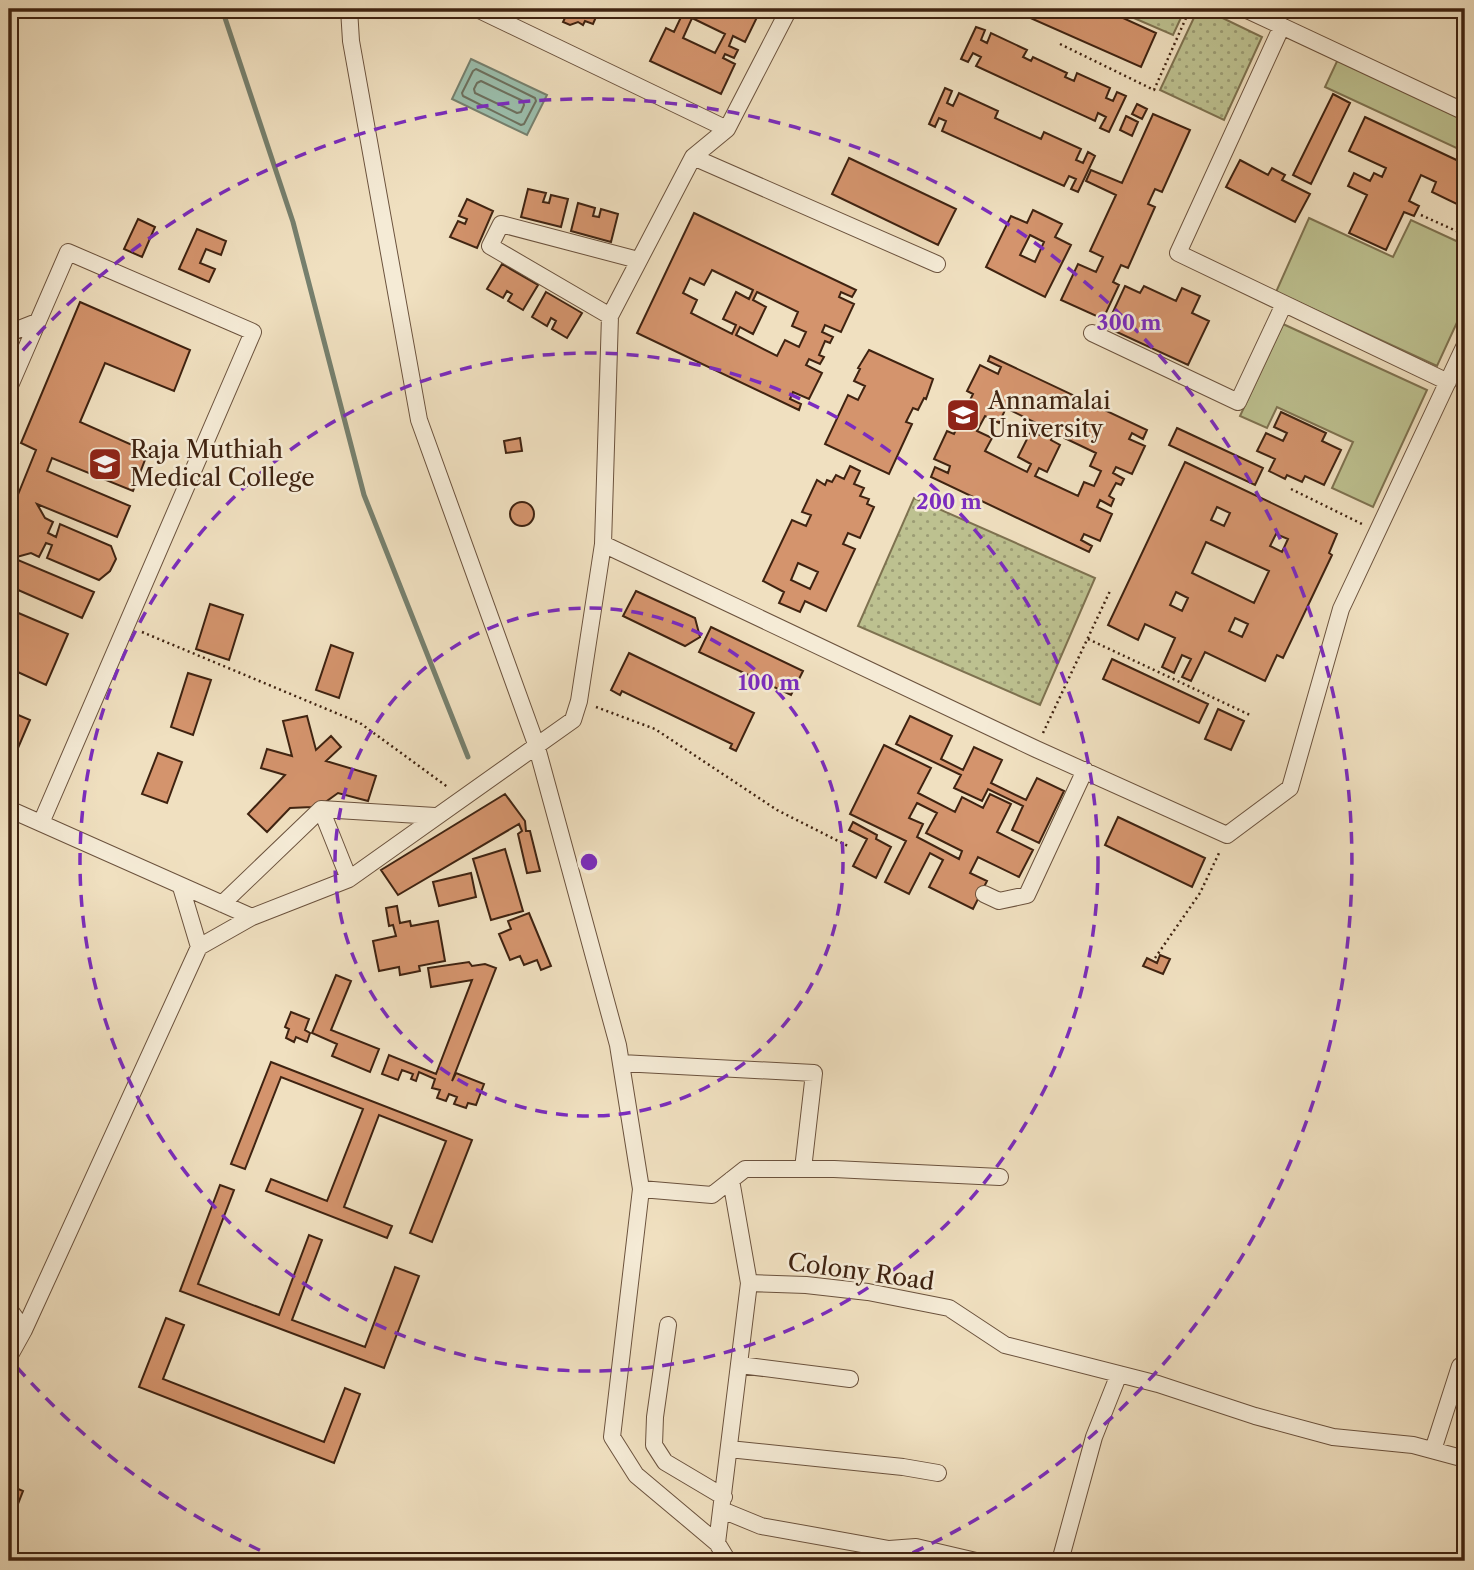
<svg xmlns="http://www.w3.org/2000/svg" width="1474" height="1570" font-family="'Libre Caslon Text',serif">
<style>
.grass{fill:url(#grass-dots);stroke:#7e7250;stroke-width:2}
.green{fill:#bdc190;stroke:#7e7250;stroke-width:2}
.water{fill:#9bbeac;stroke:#76806e;stroke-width:2}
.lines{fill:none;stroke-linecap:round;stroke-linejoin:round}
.shore{stroke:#6d705e;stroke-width:2}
.stream{stroke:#76806e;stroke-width:5}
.building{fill:#d4946d;stroke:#3f2311;stroke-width:2;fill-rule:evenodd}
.minor-casing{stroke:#6b523d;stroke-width:18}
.path{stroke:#3f2311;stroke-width:2.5;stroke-dasharray:2 3.5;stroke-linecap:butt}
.minor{stroke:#f5ebd6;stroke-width:16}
.ring{fill:none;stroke:#7b2cbf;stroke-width:3.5;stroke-dasharray:12 9}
.labels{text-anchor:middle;stroke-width:5;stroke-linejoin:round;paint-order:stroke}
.poi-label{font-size:24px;fill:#3f2311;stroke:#f5ebd6;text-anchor:start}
.street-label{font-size:24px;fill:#3f2311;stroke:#f5ebd6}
.centre{fill:#7b2cbf;stroke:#f5ebd6;stroke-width:3.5}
.ring-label{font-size:21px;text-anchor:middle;font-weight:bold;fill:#7b2cbf;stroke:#f5ebd6;stroke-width:5;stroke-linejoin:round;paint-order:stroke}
</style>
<defs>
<pattern id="grass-dots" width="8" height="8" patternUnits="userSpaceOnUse" patternTransform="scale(1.75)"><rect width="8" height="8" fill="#bdc190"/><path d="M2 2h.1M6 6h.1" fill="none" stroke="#9b9c74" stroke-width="1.8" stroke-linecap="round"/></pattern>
</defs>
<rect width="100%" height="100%" fill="#f0e0c0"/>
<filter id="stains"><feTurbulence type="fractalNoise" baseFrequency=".00286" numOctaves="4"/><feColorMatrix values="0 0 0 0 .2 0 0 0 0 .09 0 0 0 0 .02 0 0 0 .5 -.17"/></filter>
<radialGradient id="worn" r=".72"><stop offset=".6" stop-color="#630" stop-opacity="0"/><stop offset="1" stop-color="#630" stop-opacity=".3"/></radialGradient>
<!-- grass -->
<path class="grass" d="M1113 9H1185L1173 35Z
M1198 9H1204L1262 37 1224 120 1160 90Z
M914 498 1095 578 1040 705 858 626Z"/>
<!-- green -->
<path class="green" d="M1339 57 1465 116V152L1325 87Z
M1309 218 1393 257 1411 220 1465 245V305L1437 366 1276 292Z
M1283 324 1427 390 1373 507 1332 488 1353 442 1277 407 1267 428 1240 416Z"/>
<!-- water -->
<path class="water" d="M471 59 547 95 527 135 452 99Z"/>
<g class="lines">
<!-- shore -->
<path class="shore" d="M476 69 535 98 536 101 524 124 521 125 463 96 462 93 473 71Z
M481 81 523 101 524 105 521 112 517 113 475 93 474 89 477 83Z"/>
<!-- stream -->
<path class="stream" d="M222 9 293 222 364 495 468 757"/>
</g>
<!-- building -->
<path class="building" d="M550 9H591L588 14 596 17 593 24 585 21 583 25 578 22 570 25 563 22 566 16 556 18 548 14Z
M675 9H761L745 42 733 36 729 46 738 50 734 58 725 54 723 58 735 64 721 94 650 61 666 28 674 32 683 13ZM692 18 725 34 715 53 683 38Z
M1010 9H1048L1060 14 1062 9H1096L1109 14 1110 12 1156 33 1141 67Z
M976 27 985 30 981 40 987 43 991 33 1027 50 1023 57 1031 61 1033 57 1067 73 1065 77 1074 81 1077 73 1110 88 1106 98 1113 101 1117 92 1126 96 1109 132 1100 128 1106 117 1098 113 1095 121 976 66 981 57 973 53 968 62 961 59Z
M945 88 952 91 947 103 953 106 959 93 998 111 995 118 1041 139 1044 132 1081 149 1076 160 1083 163 1088 152 1095 156 1078 192 1071 189 1076 179 1069 176 1064 186 942 131 946 121 939 118 935 127 929 124Z
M1333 94 1350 103 1311 184 1293 175Z
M1137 104 1147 109 1142 119 1132 114Z
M1153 114 1190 130 1162 192 1155 189 1148 204 1155 207 1128 268 1121 265 1113 282 1119 285 1103 319 1061 300 1078 264 1096 272 1103 257 1090 251 1116 195 1086 181 1091 170 1122 183Z
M1126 116 1138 122 1132 136 1120 130Z
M1365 117 1465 164V208L1432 192 1436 182 1421 175 1409 201 1419 206 1414 216 1404 212 1386 250 1349 233 1367 195 1348 186 1354 173 1370 181 1374 173 1382 177 1386 168 1349 151Z
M849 158 956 209 938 245 832 194Z
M1240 160 1268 175 1272 168 1285 175 1282 180 1310 194 1295 222 1226 187Z
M528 189 546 193 543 202 549 203 551 195 568 199 561 227 521 217Z
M467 199 493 211 477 248 450 237 458 221 465 224 467 219 459 216Z
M578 203 595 208 593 216 599 217 601 209 618 214 611 242 571 231Z
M1033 210 1062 224 1055 237 1071 245 1045 297 986 267 1011 216 1027 223ZM1030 235 1044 242 1035 262 1020 255Z
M694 213 856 290 852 297 841 292 839 297 854 304 841 332 825 325 822 332 833 337 830 343 825 341 819 355 824 357 820 364 809 359 806 365 822 373 809 399 793 392 790 399 801 404 799 410 637 333ZM712 270 753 290 749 299 736 292 723 319 736 325 732 334 691 313 697 300 683 293 690 278 704 285ZM757 292 798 312 792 326 806 332 799 347 785 340 777 356 736 335 740 327 753 334 766 307 753 300Z
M138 219 155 227 142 257 124 249Z
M197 229 226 241 221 255 206 249 200 263 215 269 209 282 179 269Z
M502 264 538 285 523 310 508 301 512 294 507 291 503 298 487 289Z
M1125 286 1140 293 1144 286 1176 301 1182 288 1200 296 1192 313 1209 321 1188 365 1106 327Z
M546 292 582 313 567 338 552 329 556 321 551 318 547 326 532 317Z
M80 302 190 350 174 391 105 363 80 422 148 452 133 491 52 458 47 471 130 506 117 537 37 504 45 518 53 522 48 533 56 537 60 524 111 546 116 559 110 571 99 580 47 558 52 545 46 543 39 557 31 553 13 558 94 592 82 618 9 586V494L17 497 36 450 21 443Z
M869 350 933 379 926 399 924 398 918 410 913 408 906 422 912 424 889 474 825 444 848 395 858 400 865 386 854 381 860 369 858 368Z
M990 356 1147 430 1143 439 1132 433 1129 439 1145 446 1132 474 1116 467 1113 473 1124 479 1121 485 1116 483 1109 496 1114 499 1111 506 1100 500 1097 507 1112 514 1100 541 1084 534 1081 540 1092 546 1089 552 931 477 935 467 948 473 950 466 934 459 947 431 954 434 973 394 967 391 980 365 998 374 1001 367 988 361ZM1006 408 1048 429 1044 437 1031 431 1018 457 1031 464 1027 472 985 451 992 438 977 431 985 416 999 423ZM1054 433 1096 453 1090 466 1101 471 1094 486 1084 482 1078 496 1035 476 1039 468 1047 472 1060 445 1051 440Z
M1281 412 1326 433 1322 441 1341 450 1324 485 1305 476 1302 482 1287 475 1285 479 1269 471 1275 459 1257 451 1266 433 1283 441 1287 433 1274 427Z
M1177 428 1263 468 1255 485 1169 445Z
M520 438 522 451 506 453 504 441Z
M1185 462 1337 534 1329 553 1332 555 1283 658 1277 655 1265 681 1205 652 1191 681 1182 677 1191 659 1182 655 1174 673 1162 667 1175 638 1145 624 1138 640 1108 625ZM1217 507 1230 513 1224 526 1211 520ZM1276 534 1288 539 1282 552 1270 546ZM1206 542 1269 571 1254 603 1192 573ZM1176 592 1188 598 1182 611 1170 605ZM1235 618 1248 624 1242 637 1229 631Z
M850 466 860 471 854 484 864 488 860 496 869 499 867 504 874 507 860 538 848 533 843 544 855 549 826 611 805 601 800 612 779 603 784 592 763 581 792 520 806 526 811 515 802 512 817 480 825 485 827 480 832 482 836 475 844 479ZM798 563 818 572 810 589 791 580Z
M510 514a12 12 0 1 1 24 0a12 12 0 1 1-24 0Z
M636 591 695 618 700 637 685 646 623 616Z
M210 604 243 615 229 660 196 649Z
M9 609 68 634 46 685 9 668Z
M711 627 803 671 791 695 699 652Z
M331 645 353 653 339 698 316 690Z
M629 653 754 713 736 751 730 748 732 744 622 691 620 695 611 690Z
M1112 659 1208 704 1199 723 1103 679Z
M188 673 211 680 193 735 171 727Z
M1218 709 1244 721 1231 750 1205 739Z
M9 711 30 720 9 769Z
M307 716 316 750 331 736 341 747 326 761 376 776 368 801 338 793 324 803 312 807 290 808 267 832 248 814 285 775 261 768 267 749 292 756 283 721Z
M910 716 952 736 941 759 963 770 974 747 1002 760 991 783 1026 800 1037 778 1064 791 1039 843 1012 830 1023 806 988 789 982 801 954 788 961 775 896 744Z
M884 745 931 768 918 793 955 812 962 797 983 808 990 794 1011 804 997 832 1033 850 1019 877 978 857 970 873 987 881 973 909 929 887 943 860 930 853 909 894 885 882 906 841 850 814ZM917 803 937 813 926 833 962 851 959 859 917 837 923 824 909 818Z
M158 753 182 762 167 803 142 794Z
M505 794 525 821 526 831H530L540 871 527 873 518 834 522 831 519 824 398 895 381 870Z
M1118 817 1205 858 1192 887 1105 845Z
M853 822 877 835 876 839 891 847 876 878 853 866 867 839 849 830Z
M505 849 523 911 491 920 473 859Z
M471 873 476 897 439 906 433 882Z
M397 906 400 923 410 921 411 926 438 921 445 961 419 966 420 971 400 975 399 967 379 971 373 941 396 936 393 925 389 926 386 908Z
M529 913 551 966 541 970 537 960 524 965 520 956 510 960 499 934 511 929 508 921Z
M1160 955 1170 959 1163 974 1143 966 1147 958 1157 963Z
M469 962 472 966 485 964 496 968 452 1081 456 1073 484 1084 476 1105 468 1103 466 1108 454 1104 457 1097 449 1094 446 1101 437 1098 440 1090 432 1088 435 1079 419 1072 416 1081 411 1079 413 1074 402 1070 398 1080 382 1074 389 1055 436 1074 472 980 431 987 428 968Z
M336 975 351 981 331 1030 379 1049 370 1072 332 1056 337 1044 312 1033Z
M291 1012 309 1019 305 1030 310 1033 307 1042 296 1037 294 1042 286 1038 289 1029 285 1027Z
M271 1062 472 1140 432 1242 410 1233 446 1141 379 1115 344 1207 392 1226 387 1238 266 1191 271 1179 327 1201 363 1109 281 1077 245 1169 231 1164Z
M220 1185 234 1190 198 1284 279 1315 309 1235 322 1240 292 1320 365 1347 395 1267 419 1276 384 1368 180 1291Z
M166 1318 184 1325 163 1379 324 1442 345 1388 360 1394 334 1463 139 1387Z
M9 1485 23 1491 9 1527Z"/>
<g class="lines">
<!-- minor casing -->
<g class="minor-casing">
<path id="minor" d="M349 9 351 41 419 420 536 744 618 1045 641 1189 612 1437 636 1475 717 1543 728 1561
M477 9 727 129
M1245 9 1465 112
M1282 26 1178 253 1448 382
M693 157 937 264
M610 316 490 246 501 224 638 260
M9 333 37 322
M1092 333 1238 402 1284 304
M9 388 68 252 253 332 41 823
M603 544 1036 749 1227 835 1290 788 1341 609 1465 345
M9 809 252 917
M321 809 349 879
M181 887 199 947
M984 894 999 901 1027 895 1085 770
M222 904 321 809 435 816
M621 1063 814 1073 803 1169
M731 1180 749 1283
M641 1189 712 1195 745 1169H834L1000 1177
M9 1309 24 1330
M668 1325 655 1417 654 1445 665 1462 724 1497
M9 1357 24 1330 199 947 252 917 349 879 573 720 579 701 603 544 610 316 693 157 727 129 789 9
M740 1365 850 1379
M729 1449 903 1467 938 1473
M1433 1450 1460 1366 1465 1368
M722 1510 761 1526 889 1549 916 1547 976 1561
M717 1543 749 1283 806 1285 868 1292 949 1308 1005 1345 1158 1384 1255 1416 1333 1437 1413 1445 1465 1459
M1060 1561 1094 1437 1119 1374"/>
</g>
<!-- path -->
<path class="path" d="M1060 44 1154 90 1190 9
M1421 215 1465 235
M1291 489 1362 524
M142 632 360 723 449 788
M1088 639 1250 715
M596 707 655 729 777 810 848 846
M1043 733 1110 591
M1155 958 1200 893 1220 851"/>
<!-- minor -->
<use href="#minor" class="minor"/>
</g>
<!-- distance rings -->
<g class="ring">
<circle cx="589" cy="862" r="254"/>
<circle cx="589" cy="862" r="509"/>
<path d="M279 1559A763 763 0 0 1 9 1358M9 366A763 763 0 1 1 899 1559"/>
</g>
<!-- icons -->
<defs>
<g id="university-square" transform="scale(1.75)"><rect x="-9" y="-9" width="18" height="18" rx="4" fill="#8f2418" stroke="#f5ebd6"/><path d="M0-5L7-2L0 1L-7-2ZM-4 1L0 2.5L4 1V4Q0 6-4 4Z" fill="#fff"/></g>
</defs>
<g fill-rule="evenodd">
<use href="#university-square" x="963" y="415"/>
<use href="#university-square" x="105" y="464"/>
</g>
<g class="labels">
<!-- poi labels -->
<g class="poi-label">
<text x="988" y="409">Annamalai<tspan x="988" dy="28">University</tspan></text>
<text x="130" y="458">Raja Muthiah<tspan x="130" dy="28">Medical College</tspan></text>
</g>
<!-- street labels -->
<g class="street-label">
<text transform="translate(861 1272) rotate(8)" y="8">Colony Road</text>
</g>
</g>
<circle cx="589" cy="862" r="10" class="centre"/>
<g class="ring-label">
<text x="1129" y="330">300 m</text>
<text x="949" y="509">200 m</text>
<text x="769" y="690">100 m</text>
</g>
<!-- margin -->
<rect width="1474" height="1570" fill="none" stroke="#f0e0c0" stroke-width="35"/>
<rect x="10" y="10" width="1453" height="1549" fill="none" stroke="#3f2311" stroke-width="3.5"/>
<rect x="18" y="18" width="1439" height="1535" fill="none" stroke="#3f2311" stroke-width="2"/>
<rect width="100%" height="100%" filter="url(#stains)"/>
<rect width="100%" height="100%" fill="url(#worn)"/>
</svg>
